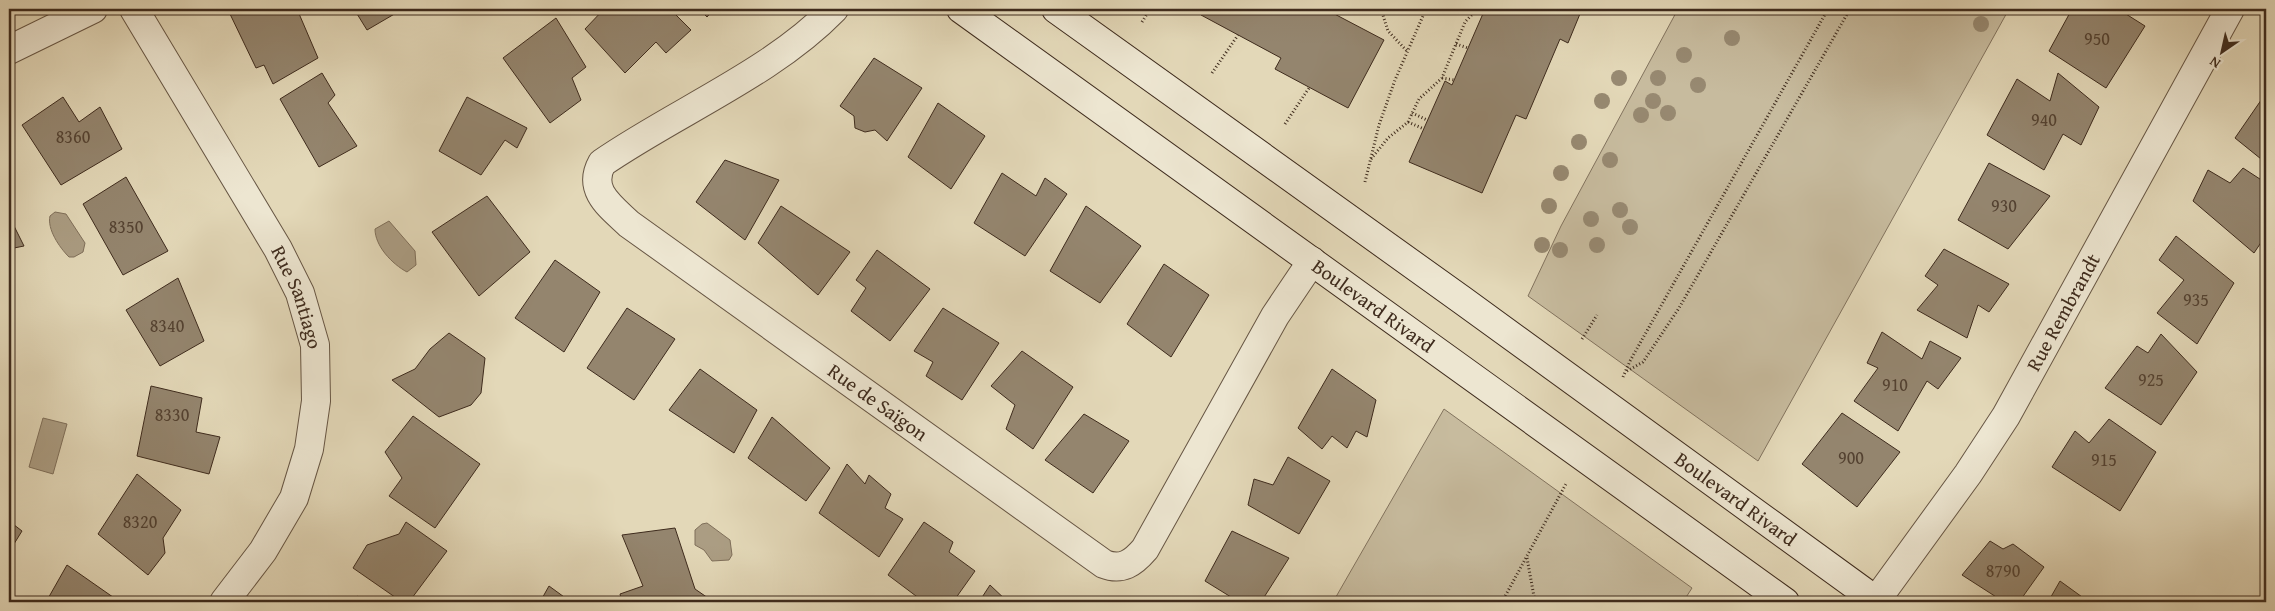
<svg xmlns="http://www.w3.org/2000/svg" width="2275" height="611" font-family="'Gentium Book Plus',serif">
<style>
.green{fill:#c7bb9e;stroke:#82735e}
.water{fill:#ab9d83;stroke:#7f6f5a}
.building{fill:#94856e;stroke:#3e2b1d}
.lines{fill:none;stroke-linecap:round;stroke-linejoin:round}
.street-casing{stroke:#675644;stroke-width:30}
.secondary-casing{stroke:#3e2b1d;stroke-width:30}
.path{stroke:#3e2b1d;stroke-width:3;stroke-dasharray:1 2.5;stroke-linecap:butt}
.street{stroke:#ede6d1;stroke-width:28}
.secondary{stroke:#ede6d1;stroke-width:28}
.tree{fill:#978971}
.labels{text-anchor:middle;stroke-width:4.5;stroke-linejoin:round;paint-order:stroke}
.number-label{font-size:18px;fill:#544231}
.street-label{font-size:20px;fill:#3e2b1d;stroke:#ede6d1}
</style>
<rect width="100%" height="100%" fill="#e3d8b8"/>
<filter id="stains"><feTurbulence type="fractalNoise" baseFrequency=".004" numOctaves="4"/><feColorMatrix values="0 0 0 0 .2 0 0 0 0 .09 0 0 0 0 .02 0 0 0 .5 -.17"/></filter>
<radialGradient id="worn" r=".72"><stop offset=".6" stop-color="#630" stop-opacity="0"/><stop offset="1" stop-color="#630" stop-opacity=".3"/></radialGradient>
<!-- green -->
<path class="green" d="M1678 9H2009L1758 461 1528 296 1561 226Z
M1444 409 1692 588 1683 602H1333Z"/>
<!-- water -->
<path class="water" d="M55 212 66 214 85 243 83 252 74 257H69C59 247 47 229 50 216Z
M389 221 415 251 416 265 407 272C392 264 375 246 375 229Z
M43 418 67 424 53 474 29 467Z
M707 523 730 540 732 555 729 560 712 561 704 550 695 545V530L702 524Z"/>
<!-- building -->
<path class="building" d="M237 9H297L318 58 273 84 264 65 256 68 230 14Z
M354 9H403L367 30Z
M604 9H670L691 30 666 53 656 42 625 73 585 29Z
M699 9H714L707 17Z
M1205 9H1325L1384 40 1348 108 1275 69 1281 58 1201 15Z
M1485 9H1582L1568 43 1560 39 1526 119 1516 115 1482 193 1409 162 1445 81 1452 85Z
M2072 9H2118L2145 26 2106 88 2049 51Z
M556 18 586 67 572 78 581 100 550 123 503 58Z
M874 58 922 88 887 141 875 130 865 132 855 128 854 116 840 106Z
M322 73 335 95 328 103 357 146 319 167 280 99Z
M2058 73 2099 107 2081 145 2063 134 2044 170 1987 135 2017 79 2050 101Z
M2266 93V163L2235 138Z
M63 97 79 122 100 107 122 149 61 185 22 125Z
M467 97 527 128 517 148 505 140 481 175 439 151Z
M938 103 985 136 951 189 908 157Z
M725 160 779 180 745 240 696 202Z
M1989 163 2050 196 2008 249 1958 220Z
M2243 168 2266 183V235L2254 253 2193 201 2208 170 2230 183Z
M1002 173 1036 196 1045 178 1067 194 1025 256 974 223Z
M126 177 168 251 123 275 83 204Z
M487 196 530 252 479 296 432 232Z
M781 206 850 252 818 295 758 243Z
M1086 206 1141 246 1100 303 1050 271Z
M9 216 24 246 9 249Z
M2176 236 2234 283 2197 344 2157 313 2184 280 2159 260Z
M1944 249 2009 284 1989 312 1978 305 1967 338 1917 310 1938 285 1925 276Z
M877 250 930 289 890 341 851 311 866 288 856 280Z
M555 260 600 292 564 352 515 318Z
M1164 264 1209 295 1171 357 1127 324Z
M178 278 204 341 160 366 126 310Z
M627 308 675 339 634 400 587 368Z
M943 308 999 343 962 400 926 376 933 362 914 351Z
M1882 332 1922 359 1930 341 1961 358 1938 389 1927 381 1898 431 1854 401 1878 368 1867 363Z
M449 333 485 358 481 393 471 405 439 417 392 380 415 369 430 349Z
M2161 334 2197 372 2161 425 2105 388 2137 346 2148 353Z
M1022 351 1073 387 1033 449 1006 429 1015 405 991 386Z
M700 369 757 410 734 453 669 410Z
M1332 369 1376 400 1367 437 1356 431 1347 448 1332 436 1322 449 1298 428Z
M151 386 202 398 196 432 220 437 209 474 137 456Z
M1842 413 1900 452 1857 507 1802 464Z
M1084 414 1129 441 1093 493 1045 460Z
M413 416 480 464 435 528 389 496 402 478 385 452Z
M772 417 830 468 806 501 748 458Z
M2109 419 2156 452 2120 511 2052 467 2075 431 2089 443Z
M1288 457 1330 481 1299 534 1248 505 1254 479 1273 485Z
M847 464 865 484 869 475 891 494 885 508 903 519 879 557 819 513Z
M137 474 181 510 163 538 165 553 148 575 98 534Z
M9 521 22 531 9 552Z
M406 522 447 551 409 602H402L353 568 367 545 399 534Z
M924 522 953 542 949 552 975 571 953 602H924L888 575Z
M675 528 695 589 708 598 706 602H622L620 594 643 586 622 535Z
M1232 531 1289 558 1261 602H1239L1205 581Z
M1990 541 2003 549 2013 544 2044 567 2019 602H2004L1962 575Z
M67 565 120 602H46Z
M2060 581 2089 602H2048Z
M990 585 1008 602H979Z
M549 586 571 602H540Z
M357 596 365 602H353Z"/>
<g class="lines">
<!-- street casing -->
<g class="street-casing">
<g id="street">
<path id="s1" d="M134 9 278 249 300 293 315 345 316 401 309 449 294 498 263 551 224 602"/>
<path id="s2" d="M834 9C772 73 676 112 602 163 587 190 610 206 629 224L1104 564C1122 571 1133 563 1145 549L1275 316 1312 261"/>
<path d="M9 50 93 9"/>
<path id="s3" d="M1875 602 1968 474 2006 416 2230 9"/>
</g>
</g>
<!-- secondary casing -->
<g class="secondary-casing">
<g id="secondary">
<path id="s4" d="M961 9 1785 602"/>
<path id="s5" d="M1056 9 1462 300 1878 602"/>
</g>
</g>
<!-- path -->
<path class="path" d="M1381 9 1388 31 1407 51
M1142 22 1150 9
M1456 44 1468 48
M1212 73 1238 35
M1442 78 1454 80
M1412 113 1427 120
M1408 122 1424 129
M1285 124 1309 88
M1371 159 1388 138 1408 122 1419 99 1442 78 1465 22 1477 9
M1365 182 1379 125 1395 80 1426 9
M1582 339 1597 315
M1627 371 1643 362 1679 308 1850 9
M1623 377 1630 361 1828 9
M1527 558 1535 602
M1502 602 1567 482"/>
<!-- street -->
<use href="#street" class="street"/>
<!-- secondary -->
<use href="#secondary" class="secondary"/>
</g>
<!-- trees -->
<g class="tree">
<circle cx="1981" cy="24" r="8"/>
<circle cx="1732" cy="38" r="8"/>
<circle cx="1684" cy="55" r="8"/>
<circle cx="1619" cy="78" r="8"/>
<circle cx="1658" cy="78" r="8"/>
<circle cx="1698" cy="85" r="8"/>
<circle cx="1602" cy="101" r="8"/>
<circle cx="1653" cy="101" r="8"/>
<circle cx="1668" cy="113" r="8"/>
<circle cx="1641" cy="115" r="8"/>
<circle cx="1579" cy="142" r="8"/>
<circle cx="1610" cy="160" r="8"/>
<circle cx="1561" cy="173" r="8"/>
<circle cx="1549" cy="206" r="8"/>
<circle cx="1620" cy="210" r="8"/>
<circle cx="1591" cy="219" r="8"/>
<circle cx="1630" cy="227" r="8"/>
<circle cx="1542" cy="245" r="8"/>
<circle cx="1597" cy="245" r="8"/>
<circle cx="1560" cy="250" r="8"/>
</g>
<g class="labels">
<!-- number labels -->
<g class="number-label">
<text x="2097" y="45">950</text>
<text x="2044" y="126">940</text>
<text x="73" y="143">8360</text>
<text x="2004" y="212">930</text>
<text x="126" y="233">8350</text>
<text x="2196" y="306">935</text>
<text x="167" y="332">8340</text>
<text x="2151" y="386">925</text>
<text x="1895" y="391">910</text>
<text x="172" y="421">8330</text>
<text x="1851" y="464">900</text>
<text x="2104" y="466">915</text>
<text x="140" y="528">8320</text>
<text x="2003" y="577">8790</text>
</g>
<!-- street labels -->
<g class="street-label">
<text dy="7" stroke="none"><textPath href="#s1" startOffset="332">Rue Santiago</textPath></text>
<text dy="7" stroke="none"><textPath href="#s4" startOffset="508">Boulevard Rivard</textPath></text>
<text dy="7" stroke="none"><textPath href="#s3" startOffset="346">Rue Rembrandt</textPath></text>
<text dy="7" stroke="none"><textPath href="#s2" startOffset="659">Rue de Saïgon</textPath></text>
<text dy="7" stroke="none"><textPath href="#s5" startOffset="838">Boulevard Rivard</textPath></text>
</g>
</g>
<!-- margin -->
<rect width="2275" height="611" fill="none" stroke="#e3d8b8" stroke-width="30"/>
<rect x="10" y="10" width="2255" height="591" fill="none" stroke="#3e2b1d" stroke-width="2.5"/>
<rect x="15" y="15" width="2245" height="581" fill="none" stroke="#3e2b1d"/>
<!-- north arrow -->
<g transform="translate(2222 52) rotate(214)" stroke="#ede6d1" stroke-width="4" paint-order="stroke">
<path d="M0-4L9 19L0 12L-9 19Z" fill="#3e2b1d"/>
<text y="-8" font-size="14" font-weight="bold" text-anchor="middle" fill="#3e2b1d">N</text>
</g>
<rect width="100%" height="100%" filter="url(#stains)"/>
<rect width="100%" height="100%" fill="url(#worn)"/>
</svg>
